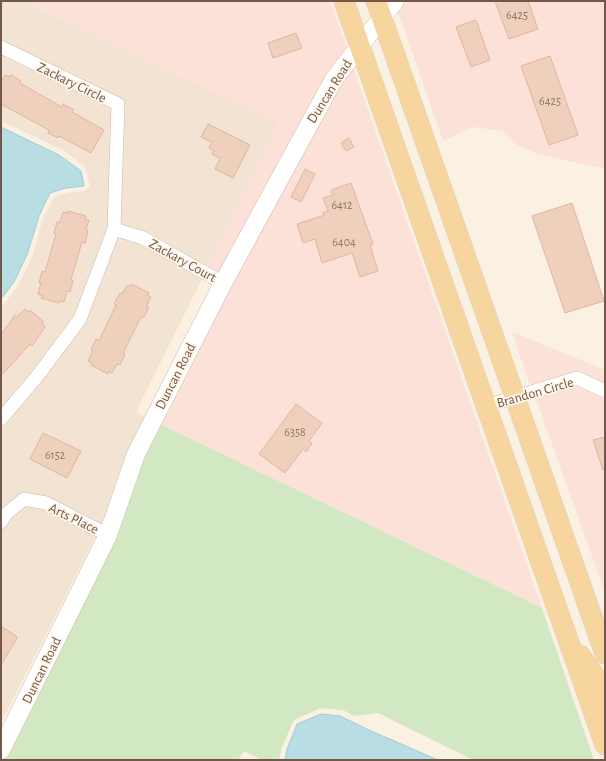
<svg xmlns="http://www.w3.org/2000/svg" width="606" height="761" font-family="'Alegreya Sans',sans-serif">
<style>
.residential{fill:#f2e3d2}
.commercial{fill:#fbe1d7}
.green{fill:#d2e8c2}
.water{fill:#b8dee3;stroke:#9fcdd5}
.building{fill:#efd0bc;stroke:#e1b69d}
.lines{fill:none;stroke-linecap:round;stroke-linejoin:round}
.street-casing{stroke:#ccb9aa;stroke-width:14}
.secondary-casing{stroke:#d1bbaa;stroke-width:19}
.primary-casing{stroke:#d8d0cc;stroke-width:21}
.street{stroke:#fff;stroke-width:13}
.secondary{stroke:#fff;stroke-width:18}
.primary{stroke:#f7d59e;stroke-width:20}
.labels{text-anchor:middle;stroke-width:3.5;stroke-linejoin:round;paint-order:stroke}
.number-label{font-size:12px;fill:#917666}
.street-label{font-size:14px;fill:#72584a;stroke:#fef6e9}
</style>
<rect width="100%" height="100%" fill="#fbf1e3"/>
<!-- residential -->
<path class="residential" d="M1 1H22L279 123 207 267 141 229 134 241 202 279 136 412 147 418 117 494 1 723V308L19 284 32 257 43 218 54 197 67 193 84 191 90 186 85 167 63 150 1 121Z"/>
<!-- commercial -->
<path class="commercial" d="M22 1H330L348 50 221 274 207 267 278 123Z
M403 1H605V169L538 154 517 145 502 131 473 127 443 141 397 9Z
M352 64 542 608 158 423 228 286Z
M512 332 605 370V384L577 372 530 385Z
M576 385 605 399V593L535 396Z"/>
<!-- green -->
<path class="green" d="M158 423 542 608 594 760H473L378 713 354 716 343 710 321 708 294 720 282 747 279 760H262L244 751 238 760H2L113 537 137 466Z"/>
<!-- water -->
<path class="water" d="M1 127 59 155 81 171 84 186 66 188 50 193 39 216 27 255 14 282 1 299Z
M321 714 340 716 369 730 438 760H285L287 749 297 724Z"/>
<!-- building -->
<path class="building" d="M495 1H528L538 29 509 39Z
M476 20 490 60 471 67 456 27Z
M296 33 302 48 273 58 268 43Z
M550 56 578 135 549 145 521 66Z
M5 75 10 77 11 75 21 81 20 83 62 107 63 104 74 110 72 112 104 130 91 153 59 136 58 138 48 133 49 130 1 104V82Z
M208 124 250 145 233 178 215 169 220 158 212 154 214 150 209 148 212 142 201 137Z
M349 138 354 147 346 151 341 143Z
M305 169 315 174 301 202 291 197Z
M351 183 373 244 370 245 378 271 360 277 352 253 322 263 315 239 303 243 297 224 325 215 322 213 328 211 323 198 333 195 331 190Z
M572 203 604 301 565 313 532 216Z
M68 211 86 216 85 219 89 220 86 230 88 231 85 243 82 242 71 280 73 281 70 292 67 291 64 302 60 301 59 303 41 298 43 296 38 294 41 283H39L42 271 45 272 56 234 54 233 57 222H60L63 212 67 213Z
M132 284 149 293 147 295 151 297 146 307 149 308 143 318 141 317 123 353 125 354 120 365 117 364 112 373 109 371 108 374 91 365 92 363 88 361 93 351 91 350 96 339 99 341 116 305 114 304 120 293 122 294 127 285 131 286Z
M25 309 28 312 30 310 44 322 42 324 45 327 32 346 30 344 1 376V335L15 315 17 317Z
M296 404 322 423 309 441 312 443 306 452 303 449 285 473 259 454Z
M43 433 81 451 67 478 30 459Z
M605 437V470H603L593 440Z
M1 626 16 636 17 638 1 665Z"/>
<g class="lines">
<!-- street casing -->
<g class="street-casing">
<path id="street" d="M1 47 118 104 114 229 80 319 39 374 1 419
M114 229 143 238 223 283
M486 406 577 378 605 391
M1 522 6 514 24 499 46 503 108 535"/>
</g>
<!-- secondary casing -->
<g class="secondary-casing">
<path id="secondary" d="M1 750 108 535 136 454 223 283 334 79 395 1"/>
</g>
<!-- primary casing -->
<g class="primary-casing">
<path id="primary" d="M344 1 605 745
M376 1 605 654
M580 655 597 679 605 701"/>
</g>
<!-- street -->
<use href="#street" class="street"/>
<!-- secondary -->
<use href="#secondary" class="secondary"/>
<!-- primary -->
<use href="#primary" class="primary"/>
</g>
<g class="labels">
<!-- number labels -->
<g class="number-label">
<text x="517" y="19">6425</text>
<text x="550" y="105">6425</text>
<text x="342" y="209">6412</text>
<text x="344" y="246">6404</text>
<text x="295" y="436">6358</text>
<text x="55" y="459">6152</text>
</g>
<!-- street labels -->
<g class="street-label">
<text transform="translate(72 82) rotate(26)" y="5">Zackary Circle</text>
<text transform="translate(329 91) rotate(-58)" y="5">Duncan Road</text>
<text transform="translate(183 260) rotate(29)" y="5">Zackary Court</text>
<text transform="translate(175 376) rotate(-63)" y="5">Duncan Road</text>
<text transform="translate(535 392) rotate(-16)" y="5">Brandon Circle</text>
<text transform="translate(74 518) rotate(26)" y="5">Arts Place</text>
<text transform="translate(41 670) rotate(-64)" y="5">Duncan Road</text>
</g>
</g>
<!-- border -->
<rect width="606" height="761" fill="none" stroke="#72584a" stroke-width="4"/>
</svg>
